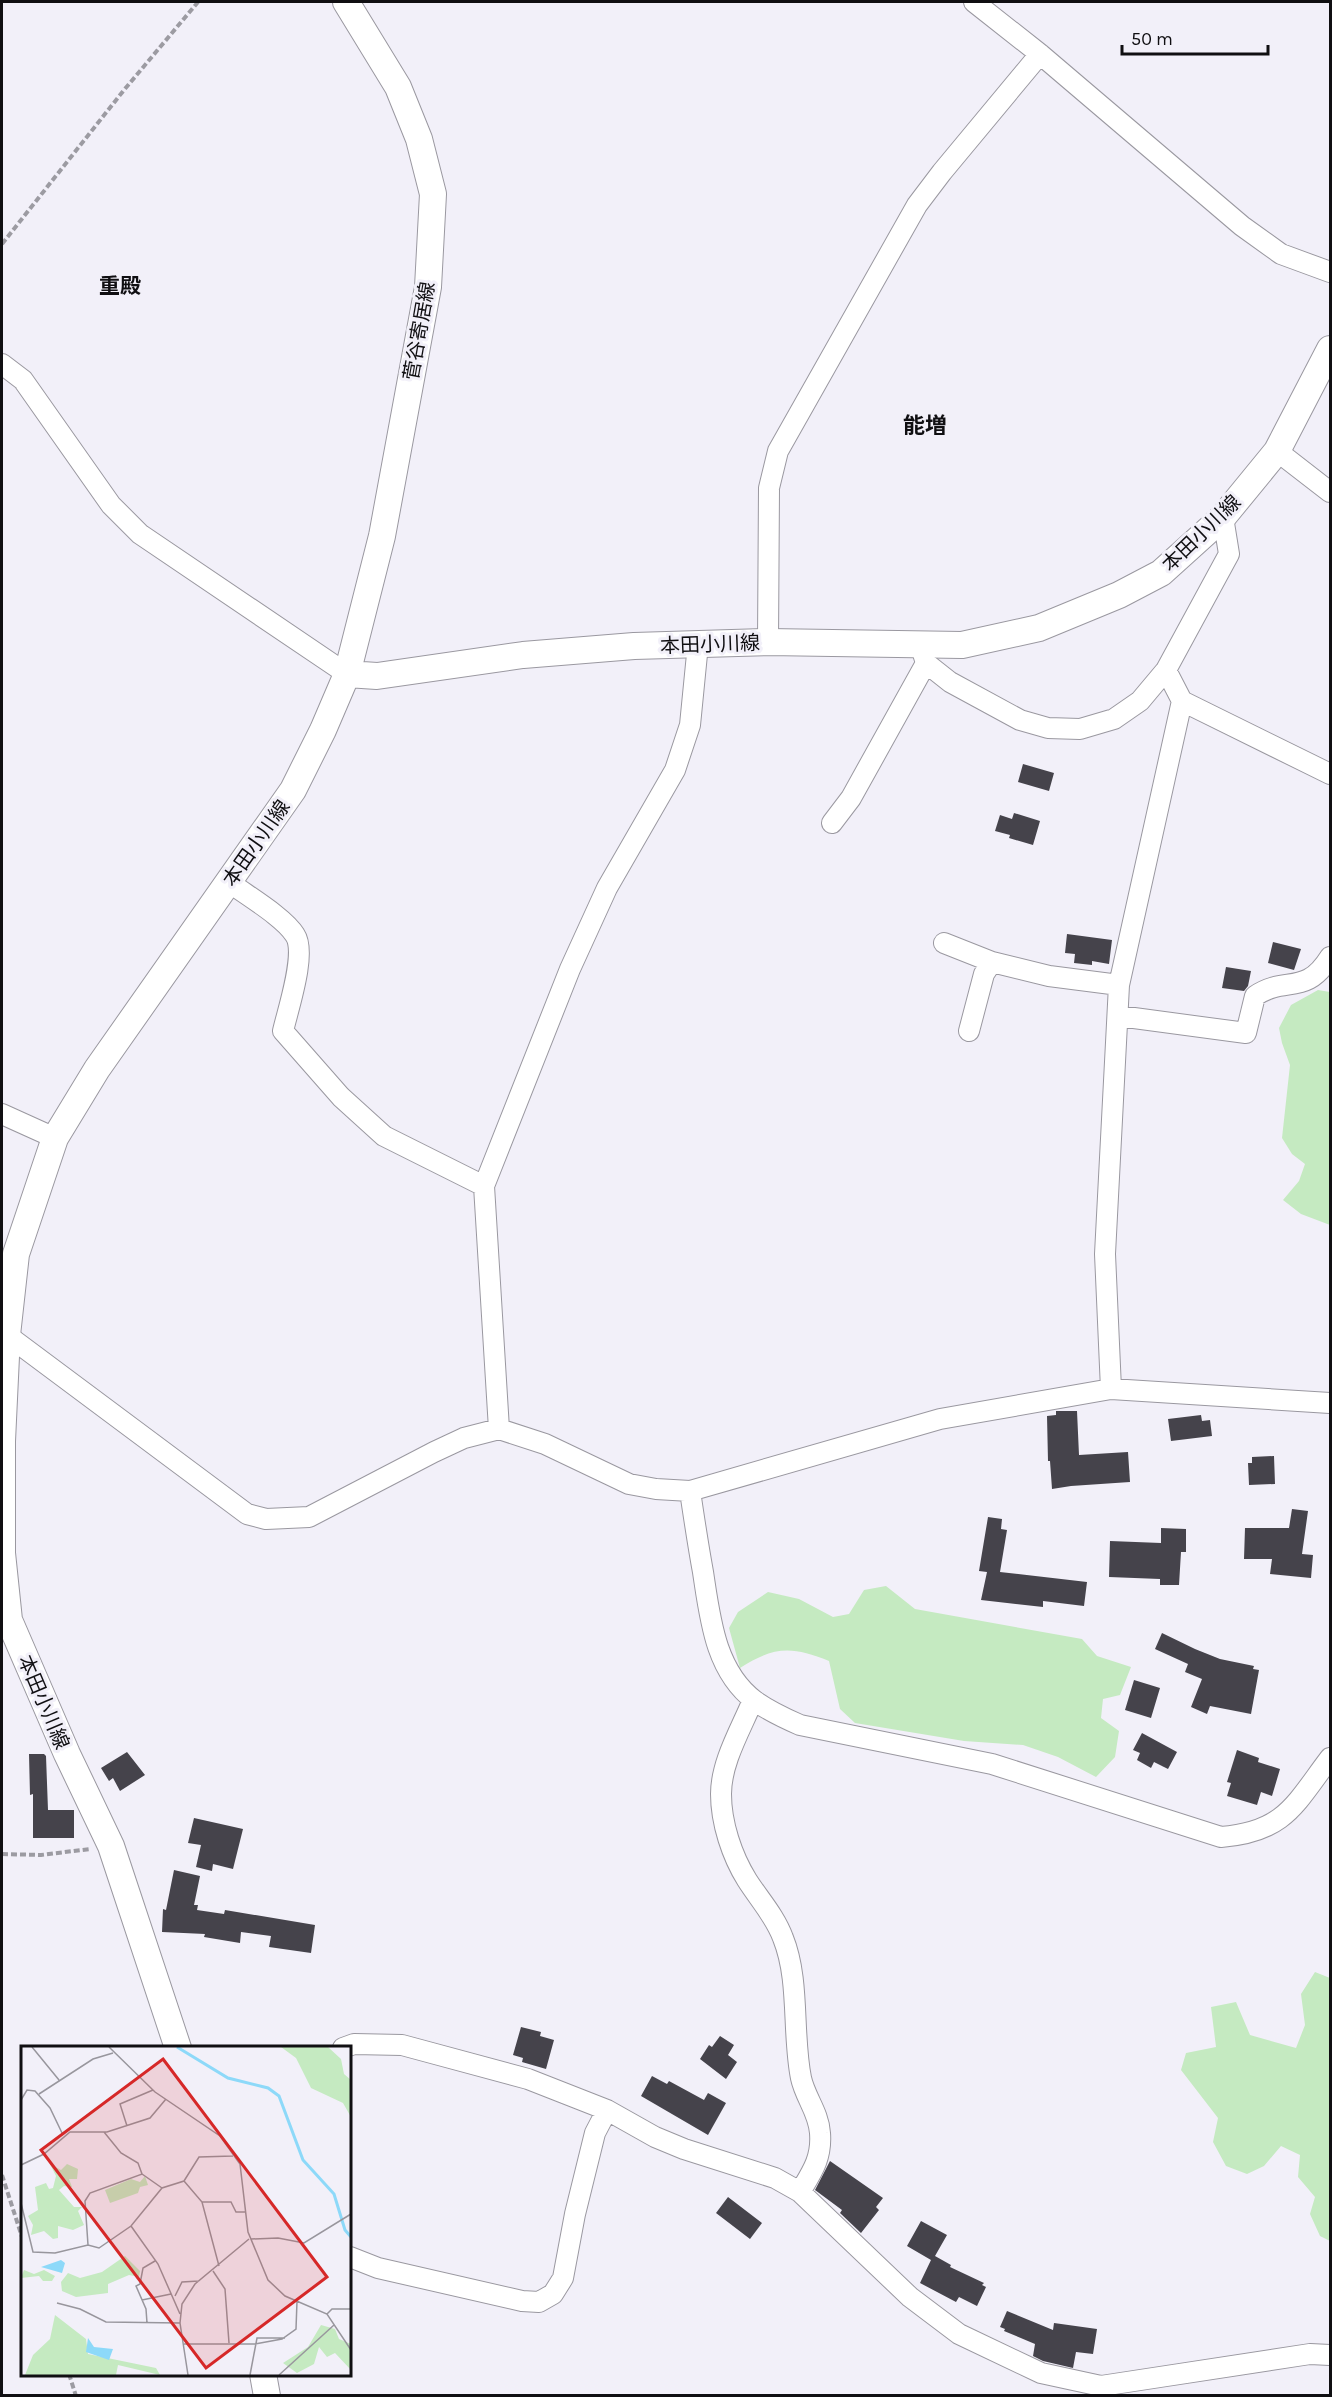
<svg xmlns="http://www.w3.org/2000/svg" width="1332" height="2397" font-family="Karla,'Noto Sans JP',sans-serif">
<style>
.green{fill:#c5eac1}
.building{fill:#45434b}
.lines{fill:none;stroke-linecap:round;stroke-linejoin:round}
.minor-casing{stroke:#9a98a0;stroke-width:22}
.major-casing{stroke:#9a98a0;stroke-width:28}
.path{stroke:#9c9ba2;stroke-width:4;stroke-dasharray:6 3;stroke-linecap:butt}
.minor{stroke:#fff;stroke-width:20}
.major{stroke:#fff;stroke-width:26}
.labels{text-anchor:middle;stroke-width:6;stroke-linejoin:round;paint-order:stroke}
.street-label{font-size:20px;fill:#100f12;stroke:#f2f0f9}
.neighbourhood-label{font-size:21px;font-weight:bold;fill:#100f12;stroke:#f2f0f9}
.quarter-label{font-size:22px;font-weight:bold;fill:#100f12;stroke:#f2f0f9}
.inset-river{fill:none;stroke:#8dd9f9;stroke-width:3}
.inset-road{fill:none;stroke:#98969d;stroke-width:1.5}
.view{fill:#d62828;fill-opacity:0.15;stroke:#d62828;stroke-width:3}
.inset-edge{fill:none;stroke:#100f12;stroke-width:3}
</style>
<rect width="100%" height="100%" fill="#f2f0f9"/>
<!-- green -->
<path class="green" d="M1318 990 1330 992V1225L1301 1214 1283 1200 1299 1181 1305 1164 1292 1154 1282 1138 1290 1065 1282 1043 1279 1028 1291 1005Z
M886 1586 915 1609 1082 1639 1097 1656 1131 1667 1120 1695 1103 1699 1101 1718 1119 1731 1115 1757 1096 1777 1058 1757 1023 1745 964 1741 855 1723 840 1709 829 1661C792 1646 774 1646 740 1668L729 1628 738 1612 768 1592 799 1599 833 1617 849 1614 864 1590Z
M1315 1972 1330 1978V2241L1320 2236 1310 2214 1315 2197 1298 2177 1300 2155 1281 2146 1264 2166 1247 2174 1226 2166 1213 2142 1218 2118 1181 2070 1186 2053 1216 2047 1211 2007 1236 2002 1250 2035 1296 2048 1305 2025 1301 1994Z"/>
<!-- building -->
<path class="building" d="M1023 764 1054 773 1049 791 1018 782Z
M1014 813 1040 821 1033 845 1009 838 1010 835 995 831 1000 815 1012 819Z
M1067 934 1112 940 1109 964 1092 961V965L1074 963 1075 954 1065 953Z
M1273 942 1301 949 1294 970 1268 963Z
M1226 967 1251 971 1248 986 1244 991 1222 988Z
M1056 1411H1077L1079 1455 1128 1452 1130 1482 1071 1486 1052 1489 1050 1461H1048L1047 1416 1056 1415Z
M1201 1415 1202 1421 1210 1420 1212 1436 1171 1441 1168 1419Z
M1274 1456 1275 1484 1249 1485 1248 1463H1252V1457Z
M1292 1509 1308 1511 1302 1554 1313 1555 1311 1578 1270 1574 1272 1559H1244L1245 1528H1289Z
M988 1517 1002 1519 1001 1529 1007 1530 1000 1572 1087 1582 1084 1606 1043 1601V1607L981 1600 987 1572 979 1571Z
M1161 1528 1186 1529V1552H1181L1179 1585H1160V1579L1109 1577 1110 1541 1161 1543Z
M1162 1633 1195 1649 1220 1659 1254 1666 1253 1669 1259 1670 1251 1714 1210 1706 1207 1714 1191 1707 1202 1679 1185 1672 1188 1664 1155 1649Z
M1134 1680 1160 1688 1151 1718 1125 1710Z
M1142 1733 1177 1752 1168 1769 1154 1762 1151 1768 1137 1760 1140 1753 1133 1750Z
M1237 1750 1259 1758 1258 1762 1280 1769 1272 1796 1261 1792 1257 1805 1227 1796 1231 1783 1227 1782Z
M127 1752 145 1775 120 1791 113 1778 109 1781 101 1768Z
M29 1754H44L46 1756 48 1810H74V1838H33V1794L30 1795Z
M194 1818 243 1829 233 1869 213 1864 212 1871 196 1867 201 1845 188 1843Z
M174 1870 200 1876 194 1905H198L197 1910 224 1914 225 1910 315 1925 311 1953 269 1947 271 1936 241 1932 240 1943 204 1937 205 1934 162 1932 163 1909 166 1910Z
M521 2027 541 2032 540 2036 554 2040 546 2069 522 2062 523 2058 513 2055Z
M720 2036 734 2045 728 2055 737 2062 726 2079 700 2059 709 2045 712 2047Z
M652 2076 667 2084 669 2081 704 2100 708 2093 726 2103 708 2135 641 2096Z
M830 2161 883 2198 876 2207 879 2210 861 2233 840 2213 842 2210 815 2190Z
M728 2197 762 2223 750 2239 716 2213Z
M921 2221 947 2235 935 2256 951 2265 950 2267 984 2283 982 2285 986 2287 977 2306 959 2297 956 2302 920 2283 931 2260 907 2246Z
M1007 2311 1053 2330 1054 2323 1097 2329 1093 2354 1076 2352 1073 2368 1043 2361 1033 2356 1035 2344 1004 2331 1005 2329 1000 2327Z"/>
<g class="lines">
<!-- minor casing -->
<g class="minor-casing">
<path id="minor" d="M974 2 1040 54 1242 226 1281 254 1330 272
M2 364 23 380 111 505 140 534 347 674
M1277 451 1330 492
M768 642 769 488 778 451 917 205 942 172 1040 54
M920 644 926 663 950 682 1020 720 1048 728 1080 729 1114 719 1140 701 1166 670
M1182 701 1330 774
M832 823 851 798 926 663
M229 882C246 895 284 917 295 935 307 953 288 1009 283 1031L341 1097 384 1136 484 1186
M944 943 992 962
M1119 1016 1246 1033 1255 996C1286 975 1305 997 1330 957
M969 1031 984 974 992 962 1049 976 1119 985
M2 1114 55 1138
M7 1335 247 1514 266 1519 309 1517 434 1452 464 1438 499 1429 545 1444 629 1484 656 1489 690 1491 940 1419 1111 1389 1330 1403
M1111 1389 1105 1254 1119 985 1182 701 1166 670 1229 554 1223 517
M499 1429 484 1186 570 969 607 888 675 770 690 725 698 644
M690 1491C694 1518 698 1545 703 1572 710 1618 715 1671 755 1701 769 1711 784 1718 800 1725L992 1764 1221 1837C1285 1832 1295 1804 1330 1758
M753 1700C741 1729 721 1762 721 1794 721 1823 732 1856 747 1880 759 1899 775 1916 783 1938 800 1980 792 2033 801 2078 805 2097 819 2113 820 2133 822 2158 812 2172 800 2192
M343 2048 354 2044 402 2045 528 2079 607 2110 655 2137 684 2149 775 2178 800 2192 910 2297 959 2334 1041 2373 1101 2386 1310 2354 1330 2355
M350 2257 378 2268 522 2301 539 2302 553 2294 563 2278 575 2214 595 2133 607 2110"/>
</g>
<!-- major casing -->
<g class="major-casing">
<path id="major" d="M347 674 377 676 523 655 634 646 768 642 962 645 1039 628 1119 595 1161 573 1223 517 1277 451 1330 349
M178 2048 111 1846 67 1754 9 1620 2 1553V1441L7 1335 16 1254 55 1138 97 1069 293 790 323 730 347 674 382 536 428 287 433 194 419 139 398 87 346 2
M263 2374 267 2396"/>
</g>
<!-- path -->
<path class="path" d="M2 244 124 90 198 2
M2 1854 41 1855 90 1849
M2 2175 22 2237
M69 2374 76 2396"/>
<!-- minor -->
<use href="#minor" class="minor"/>
<!-- major -->
<use href="#major" class="major"/>
</g>
<g class="labels">
<!-- street labels -->
<g class="street-label">
<text transform="translate(419 331) rotate(-80)" y="7">菅谷寄居線</text>
<text transform="translate(1201 533) rotate(-44)" y="7">本田小川線</text>
<text transform="translate(710 644) rotate(-2)" y="7">本田小川線</text>
<text transform="translate(256 843) rotate(-55)" y="7">本田小川線</text>
<text transform="translate(44 1702) rotate(67)" y="7">本田小川線</text>
</g>
<!-- neighbourhood labels -->
<g class="neighbourhood-label">
<text x="120" y="293">重殿</text>
</g>
<!-- quarter labels -->
<g class="quarter-label">
<text x="925" y="433">能増</text>
</g>
</g>
<!-- overview -->
<g transform="translate(21 2046)">
<rect width="330" height="330" fill="#f2f0f9"/>
<path d="M260 1H307L320 13 323 28 330 34V91V71L322 57 290 42 275 12ZM29 118 40 124 46 118 57 123 56 133H48L51 141 43 140 38 144 53 161H61L57 165 63 179 52 184 37 180V192L32 193 23 185 10 189 12 179 7 170 17 164 14 141 25 137 28 143 32 142 35 130ZM124 130 127 139 119 141 117 147 89 157 84 144 110 133 119 136ZM104 210 119 225 118 231 108 229 87 238V247L55 251 41 245 40 236 47 227 59 232 81 226ZM3 224 13 228 23 224 34 230 31 235H22L18 230 0 232ZM34 269 65 293 67 308 135 322 139 329 97 319 95 329H4L12 309 29 293ZM300 279 314 283 318 293 330 298V324L314 307 306 311 298 301 293 318 276 327 262 317 287 301Z" fill="#c5eac1"/>
<path d="M40 214 44 217 41 227 20 221ZM67 292 73 301 92 303 88 314 65 306Z" fill="#8dd9f9"/>
<path class="inset-river" d="M156 1 207 32 247 42 258 50 282 114 313 148 324 184 330 191"/>
<path class="inset-road" d="M11 1 38 34M88 1 134 46 199 90 219 118 227 186 247 234 264 250 306 268 330 304M18 48 72 13 92 7M0 54 6 44 14 45 29 62 42 89M106 80 99 58 132 44M83 86 100 107 117 117 121 128M0 119 23 108 49 86H86L129 72 145 53M163 135 181 156 198 220M181 156H210L215 166H225M0 157 12 206 34 207 67 199 78 202 110 180 141 142 163 135 178 111 212 110M110 180 137 218 159 268M230 193 257 192 283 197 330 168M67 199 64 155 69 147 121 128 141 142M192 225 204 243 208 297M154 250 161 236 178 235M121 254 150 248M36 257 59 263 85 276 159 277M306 268 311 263H330M126 277 125 263 115 240 119 238 122 222 134 215M163 298H234L261 293 275 283 276 255M167 329 159 277 161 258 174 238 228 193M229 329 236 292H264M258 329 313 279"/>
<path class="view" d="M142 13 306 231 185 322 20 104Z"/>
<rect width="330" height="330" class="inset-edge"/>
</g>
<!-- border -->
<rect width="1332" height="2397" fill="none" stroke="#100f12" stroke-width="6"/>
<!-- scale -->
<path d="M1122 45v9h146v-9" fill="none" stroke="#100f12" stroke-width="3"/>
<text x="1131" y="45" font-size="18" fill="#100f12" stroke="#f2f0f9" stroke-width="4.5" paint-order="stroke">50 m</text>
</svg>
